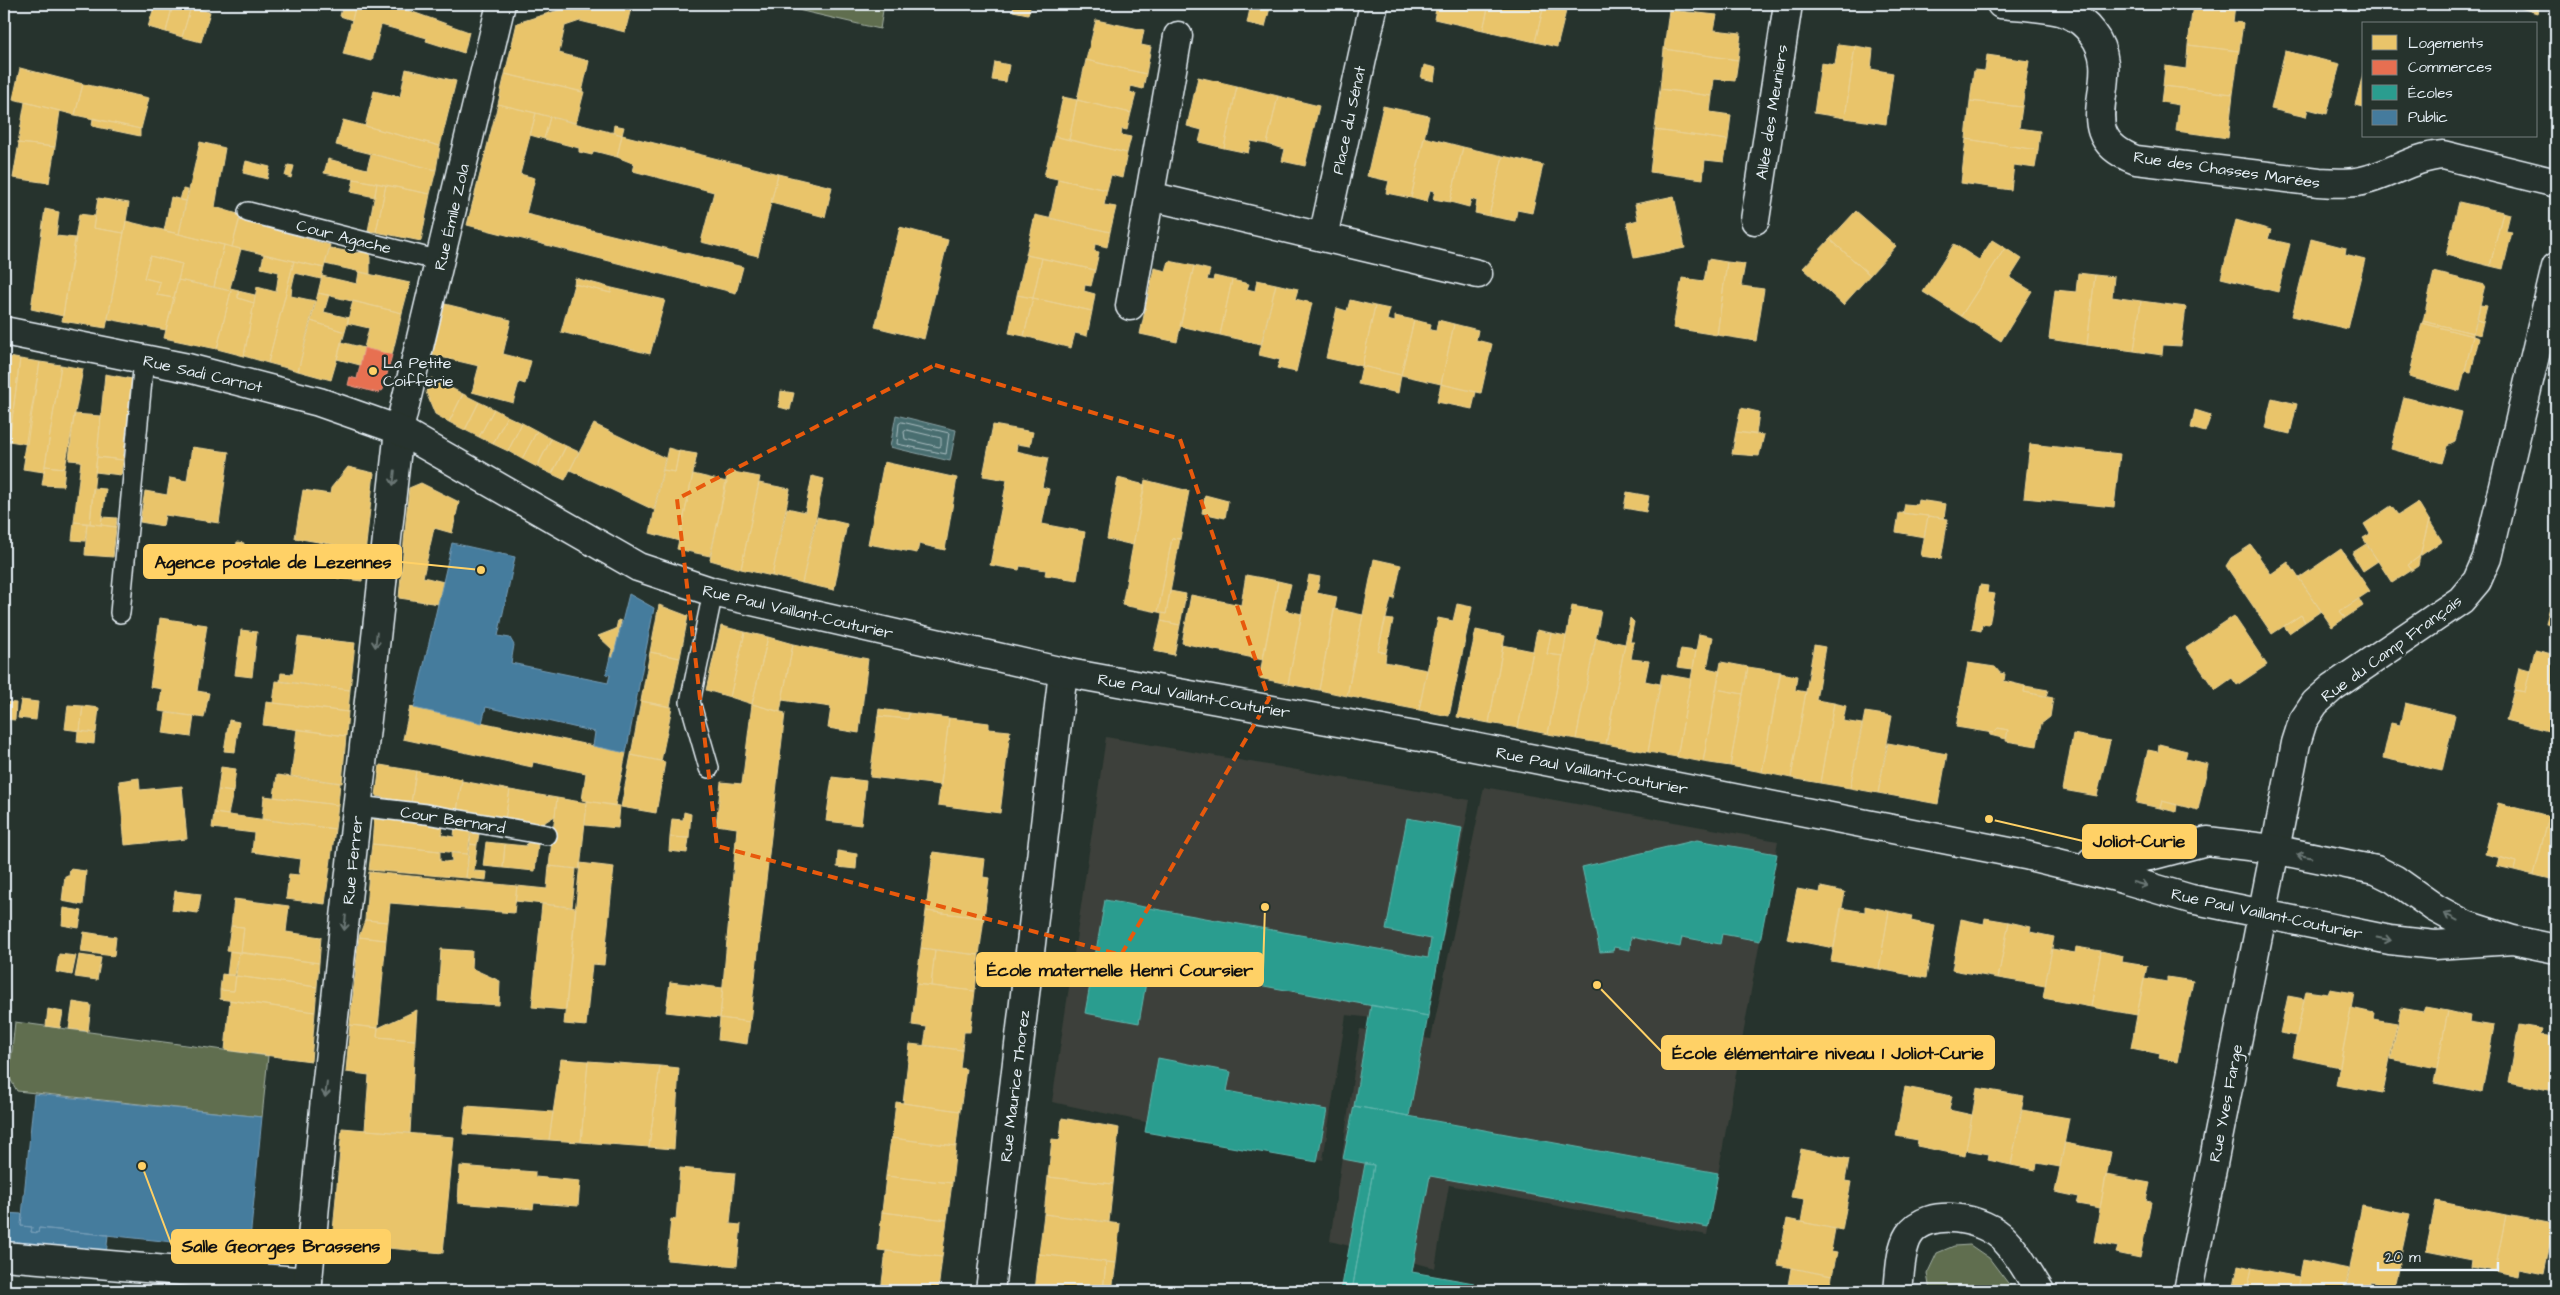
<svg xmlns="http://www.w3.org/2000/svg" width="2560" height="1295" font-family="'Architects Daughter',sans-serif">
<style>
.built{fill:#3c413a}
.green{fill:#606e50;stroke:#a4b0a4}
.water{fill:#4a6e6f;stroke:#89a2a6}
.homes{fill:#e9c46a;stroke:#e9d295}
.shops{fill:#e76f51;stroke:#e79683}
.schools{fill:#2a9d8f;stroke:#63b6ae}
.public{fill:#457b9d;stroke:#769eb8}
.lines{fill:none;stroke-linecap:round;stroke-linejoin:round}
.shore{stroke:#a9bdc1;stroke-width:1}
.service-casing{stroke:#e8f1f8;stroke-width:22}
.pedestrian-casing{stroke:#e8f1f8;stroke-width:31}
.minor-casing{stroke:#e8f1f8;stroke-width:31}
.tertiary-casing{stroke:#e8f1f8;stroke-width:31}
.service{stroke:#26332d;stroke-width:19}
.pedestrian{stroke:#26332d;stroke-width:28}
.minor{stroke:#26332d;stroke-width:28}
.tertiary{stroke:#26332d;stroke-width:28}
.oneway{stroke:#6a7674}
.marked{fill:none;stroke:#e8590c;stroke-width:4;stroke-dasharray:10 6;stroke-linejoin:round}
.poi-dot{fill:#ffd166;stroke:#26332d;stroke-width:2}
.labels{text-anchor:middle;stroke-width:5;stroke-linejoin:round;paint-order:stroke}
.street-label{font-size:16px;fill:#e8f1f8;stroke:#26332d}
.poi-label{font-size:16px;fill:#e8f1f8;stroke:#26332d;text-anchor:start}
.leader{fill:none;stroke:#ffd166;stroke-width:2}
.callout-dot{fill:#ffd166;stroke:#26332d;stroke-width:2}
.callout{fill:#ffd166;stroke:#ffd166;stroke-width:2}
.callout-label{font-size:18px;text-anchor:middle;font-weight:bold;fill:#111}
</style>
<rect width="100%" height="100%" fill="#26332d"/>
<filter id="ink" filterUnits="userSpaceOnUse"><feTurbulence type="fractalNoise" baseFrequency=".02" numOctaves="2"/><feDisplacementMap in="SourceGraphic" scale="10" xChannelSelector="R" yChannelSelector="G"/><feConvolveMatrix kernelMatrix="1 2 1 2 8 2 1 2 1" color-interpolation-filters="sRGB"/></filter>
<g filter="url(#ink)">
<!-- built -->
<path class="built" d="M1106 737 1470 800 1426 1024 1346 1015 1323 1160 1052 1102Z
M1484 787 1778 841 1707 1235 1449 1185 1435 1268 1330 1241 1360 1029 1431 1039Z"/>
<!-- green -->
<path class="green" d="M772 4H884L880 29Z
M15 1022 268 1056 262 1117 17 1091 9 1077Z
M1970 1245 1989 1258 2014 1291H1930L1927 1274 1937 1253 1954 1246Z"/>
<!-- water -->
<path class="water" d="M896 415 956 430 950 461 890 447Z"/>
<!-- homes -->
<path class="homes" d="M155 4H173L166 32 148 27Z
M173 4 191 7 182 37 166 32Z
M343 4H356L352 20 340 16Z
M356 4H390L469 32 464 53 426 41 427 38 381 25 372 61 343 54Z
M578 4H632L625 32 580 21 565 26 559 53 589 61 582 92 505 74 517 23Z
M1014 4 1031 5 1028 14 1013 11Z
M1251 4H1271L1265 27 1247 23Z
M1437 4H1489L1483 30 1434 19Z
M1489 4 1544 5 1535 42 1483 30Z
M2193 4 2235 5 2233 22 2243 23 2239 51 2188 45Z
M2522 4H2540L2537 13 2521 8Z
M1544 5 1566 11 1557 47 1535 42Z
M191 7 210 12 201 42 182 37Z
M1669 10 1717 15 1714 30 1741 33 1738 60 1664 49Z
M1096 20 1144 30 1141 45 1151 47 1146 74 1086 60Z
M1838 44 1855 46 1845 118 1814 113 1821 63 1835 65Z
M2188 45 2239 51 2233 94 2163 86 2165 66 2186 69Z
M1855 46 1873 49 1871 69 1893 73 1886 124 1845 118Z
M1664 49 1738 60 1735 81 1714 79 1712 96 1660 89Z
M2285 51 2340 64 2327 114 2308 109 2306 117 2271 109Z
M1987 55 2029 61 2022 107 1970 101 1974 70 1985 71Z
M1086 60 1146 74 1143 89 1131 86 1130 92 1136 94 1131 113 1077 100Z
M995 62 1009 65 1006 82 992 80Z
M1424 65 1436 68 1434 81 1421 78Z
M20 68 83 84 75 115 13 99Z
M406 69 456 81 440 146 365 126 374 91 400 97Z
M2364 70V107L2355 105Z
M505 74 584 92 576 123 498 104Z
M1198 77 1237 86 1224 148 1199 142 1202 130 1187 126Z
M83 84 149 98 141 129 75 115Z
M1237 86 1278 96 1267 144 1251 141 1248 153 1224 148Z
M2163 86 2233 94 2228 138 2176 131 2179 105 2161 102Z
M1660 89 1712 96 1710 112 1731 115 1728 140 1655 130Z
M1278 96 1319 106 1305 166 1282 161 1285 149 1267 144Z
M1063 97 1077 100 1069 140 1054 136Z
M1077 100 1131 113 1127 130 1122 129 1121 135 1131 137 1127 153 1069 140Z
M1970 101 2022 107 2019 128 2040 131 2038 150 1966 139Z
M25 102 60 111 55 147 18 143Z
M498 104 536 113 520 174 535 178 526 214 743 267 736 293 467 225Z
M1383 106 1429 116 1411 198 1386 193 1389 181 1367 176Z
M536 113 550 117 544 139 530 135Z
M550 117 622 135 617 157 594 151 592 155 579 152V148L544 139Z
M93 118 140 129V136L92 126Z
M343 120 440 146 436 170 336 145Z
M614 125 624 127 622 135 613 132Z
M1655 130 1728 140 1724 162 1705 160 1703 179 1650 172Z
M622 135 778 174 758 256 701 242 714 192 633 171 635 164 617 157Z
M1054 136 1127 153 1122 178 1111 175 1107 190 1044 176Z
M1424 137 1463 147 1450 202 1433 199 1435 191 1430 190 1427 202 1411 198Z
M1966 139 2038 150 2035 168 2014 165 2011 190 1961 183Z
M200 142 225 148 215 207 241 215 232 247 179 234Z
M19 143 55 147 49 183 13 178Z
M1463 147 1503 156 1489 216 1475 213 1477 201 1471 199 1469 207 1450 202Z
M371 154 436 170 430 194 324 173 328 159 367 169Z
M1503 156 1543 165 1532 213 1517 210 1515 221 1489 216Z
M246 161 270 167 267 179 243 173Z
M288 165 294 166 291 178 285 176Z
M778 174 832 187 825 217 771 203Z
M354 179 377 183 375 197 351 192Z
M1058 179 1107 190 1104 205 1116 207 1110 232 1050 218Z
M377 183 386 185 376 232 368 231Z
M386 185 430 194 421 241 376 232Z
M183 189 188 190 186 201 180 200Z
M1674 196 1685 248 1634 258 1627 223 1638 220 1635 204Z
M171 197 186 201 179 234 164 231Z
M98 198 129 203 124 233 93 228Z
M2459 202 2503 212 2490 266 2446 255Z
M45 209 59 212 56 236 76 238 63 316 31 309Z
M1856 211 1896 246 1870 275 1830 239Z
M2503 212 2510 214 2506 231 2512 232 2503 269 2490 266Z
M79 214 95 216 93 228 124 233 106 328 62 321Z
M1035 215 1110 232 1107 247 1095 244 1094 251 1099 252 1095 270 1026 255Z
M239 220 330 245 324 268 232 247Z
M2236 220 2271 230 2268 239 2290 244 2278 292 2221 278Z
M126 221 224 245 214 287 178 280 182 264 150 256 144 278 160 282 157 295 174 298 166 330 108 319Z
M900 227 948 240 924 339 875 327Z
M1830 239 1870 275 1843 305 1803 268Z
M2311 239 2346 248 2345 254 2365 259 2348 329 2292 316Z
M1992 240 2005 248 1961 316 1923 292 1954 244 1979 260Z
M224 245 241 249 230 288 239 290 238 298 254 303 244 356 217 349 231 291 214 287Z
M330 248 355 253 370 251V274L325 264Z
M2005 248 2022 259 2010 278 2032 291 2001 341 1961 316Z
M264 254 294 261 268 363 244 356 257 287 276 292 279 272 261 268Z
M1026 255 1042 258 1033 298 1017 295Z
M150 256 182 264 174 298 157 295 160 282 144 278Z
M1042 258 1095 270 1091 286 1085 285 1084 291 1095 294 1092 311 1033 298Z
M1708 259 1727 262 1717 335 1673 328 1682 278 1704 281Z
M294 261 324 268 321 279 295 273 292 286 291 296 315 301 298 371 268 363Z
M1169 261 1194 266 1177 342 1140 334 1154 268 1166 271Z
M1727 262 1745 264 1741 286 1764 289 1756 341 1717 335Z
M1194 266 1210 270 1207 280 1213 281 1214 276 1232 280 1220 335 1180 326Z
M359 272 410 283 402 313 318 293 322 276 357 284Z
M2434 272 2485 285 2473 333 2423 321Z
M2078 273 2095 275 2087 345 2049 339 2055 290 2076 292Z
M2095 275 2114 277 2112 297 2141 301 2134 351 2087 345Z
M575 278 612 288 611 293 574 284Z
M178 280 231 291 217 349 164 338Z
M1232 280 1249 284 1247 289 1255 291 1257 280 1276 284 1261 344 1220 335Z
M574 284 611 293 612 288 665 300 650 354 561 332Z
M1276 284 1298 289 1295 299 1312 303 1296 372 1277 368 1280 360 1259 355Z
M238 291 255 295 254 303 238 298Z
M318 293 329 295 324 312 349 318 345 332 311 321Z
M1017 295 1033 298 1024 336 1009 333Z
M1033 298 1092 311 1087 336 1075 333 1071 348 1024 336Z
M1350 300 1375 306 1362 366 1326 358 1337 308 1347 311Z
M353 301 402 313 392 355 364 348 369 328 347 323Z
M2141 301 2186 307 2181 346 2163 345 2162 355 2134 351Z
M445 304 511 320 503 354 531 361 525 384 519 382 513 403 472 392 479 366 432 355Z
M2480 305 2487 306 2483 322 2477 320Z
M1375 306 1390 309 1387 320 1395 322V316L1414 320 1401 375 1362 366Z
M1414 320 1431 324 1430 330 1436 331 1438 320 1454 324 1441 384 1401 375Z
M2477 320 2483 322 2480 335 2473 333Z
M311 321 345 332 331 380 298 371Z
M2423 321 2473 333V336L2422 323Z
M2422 323 2473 336 2460 391 2409 377Z
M1454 324 1478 330 1476 340 1492 344 1481 393 1441 384Z
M2473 336 2479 338 2471 372 2465 371Z
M341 342 364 348 360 365 337 359Z
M4 356 20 359 9 441H4Z
M20 359 40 362 27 444 9 441Z
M40 362 61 365 44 472 23 469 25 457H23Z
M61 365 83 369 65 468 45 466Z
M1362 366 1401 375 1398 393 1358 384Z
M105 374 132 379 123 460 97 457Z
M431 378 463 394 449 422 435 414 426 392Z
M1441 384 1476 392 1472 409 1437 402Z
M781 391 794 393 790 410 779 407Z
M463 394 479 402 465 430 449 422Z
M2404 397 2462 412 2455 442 2447 446 2442 463 2391 449Z
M2272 398 2297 404 2290 434 2265 428Z
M479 402 494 409 479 437 465 430Z
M1741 408 1759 412 1756 435 1736 432Z
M494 409 507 416 493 444 479 437Z
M2195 410 2211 415 2205 432 2191 428Z
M74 414 101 416 90 524 74 522 81 461 69 460Z
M507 416 522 423 508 451 493 444Z
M522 423 537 431 522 459 508 451Z
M594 424 665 458 654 510 570 470Z
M993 425 1033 432 1030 446 1017 444 1016 451 1048 458 1042 487 1049 489 1042 524 1085 532 1077 580 1045 575 1046 570 1020 566 1019 570 990 565 1007 480 983 476Z
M537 431 551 439 537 467 522 459Z
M1736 432 1764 435 1759 456 1732 454Z
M551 439 566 446 552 474 537 467Z
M2030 444 2120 454 2114 507 2024 498Z
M566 446 579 452 565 480 552 474Z
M192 447 229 452 219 523 165 515 163 526 140 522 145 491 167 495 170 478 187 481Z
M668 448 679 451 675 472 663 470Z
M679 451 697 454 679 541 650 533 663 470 675 472Z
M97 457 123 460 121 475 95 472Z
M884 462 957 478 945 550 919 544 917 553 868 544Z
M45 466 65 468 63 486 42 485Z
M348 467 374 473 362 581 337 578 342 546 295 538 303 490 330 494 331 488Z
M728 471 760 477 741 569 710 560Z
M693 474 727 482 710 556 677 549Z
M812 476 824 479 802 583 772 576 787 508 805 512Z
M1118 478 1145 485 1133 545 1107 539Z
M1145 480 1189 491 1180 539 1172 538 1158 612 1122 605Z
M421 483 459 502 452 533 434 528 423 577 444 582 439 604 399 598 409 488Z
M759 483 790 489 772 576 741 569Z
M93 488 106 489 101 525 90 524Z
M1627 492 1649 496 1646 512 1624 508Z
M1205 495 1228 501 1225 518 1202 513Z
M1918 500 1946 504 1944 518 1903 513 1905 504 1917 505Z
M2418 502 2429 520 2420 556 2408 565 2412 570 2392 583 2363 538 2370 534 2364 524 2391 506 2398 515Z
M1899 513 1928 516 1924 537 1896 532Z
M1928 516 1948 519 1941 559 1921 556Z
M102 517 117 518 116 527 101 525Z
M817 517 847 524 834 590 802 583Z
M2429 520 2442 541 2420 556Z
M74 522 87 523 85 541 72 540Z
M87 523 116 527 113 557 85 555Z
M1172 538 1180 539 1166 614 1158 612Z
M237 542 244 543 240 570 233 568Z
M2366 544 2378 561 2363 571 2352 553Z
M2251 545 2271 574 2288 562 2321 611 2305 622 2301 615 2272 634 2226 566 2231 558Z
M2341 549 2370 591 2340 611 2345 618 2332 627 2299 578Z
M2420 556 2418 566 2412 570 2408 565Z
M1374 559 1401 565 1394 599 1391 598 1378 651 1386 653 1385 662 1427 670 1419 710 1347 696Z
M1246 575 1278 581 1263 660 1182 643 1191 595 1241 605Z
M1309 575 1320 577 1317 593 1337 597 1319 690 1288 684Z
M1278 581 1291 584 1285 610 1302 614 1288 684 1259 678Z
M1980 585 1988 586 1987 593 1995 594 1989 625 1982 624 1981 631 1972 629Z
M1170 591 1186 594 1180 625 1161 621 1162 613 1166 614Z
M2359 599 2363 606 2345 618 2340 611Z
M2552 599 2556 600V625L2546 623Z
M1457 604 1472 607 1449 716 1419 710 1438 618 1453 621Z
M659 605 688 616 680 658 650 652Z
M1572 606 1601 611 1576 739 1548 734Z
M1334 609 1363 615 1347 696 1319 690Z
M2301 615 2305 622 2289 633 2284 626Z
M2234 616 2267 665 2237 685 2232 678 2215 690 2186 648Z
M160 618 207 625 197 691 209 693 204 718 159 711 162 689 150 687Z
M1630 618 1634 622 1630 642H1634L1631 659 1649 661 1645 681 1660 684 1648 752 1606 744Z
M1385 619 1393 620 1386 653 1378 651Z
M618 620 621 621 613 658 610 657 612 649 598 636 616 629Z
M1161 621 1180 625 1174 655 1154 651Z
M721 626 745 632 730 697 706 690Z
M241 630 257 632 252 677 235 675Z
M1476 630 1505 636 1489 723 1457 717Z
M1537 630 1551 633 1547 654 1563 656 1548 734 1518 728Z
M745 632 768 637 752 704 730 697Z
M1551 633 1566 636 1563 656 1547 654Z
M1699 634 1713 637 1707 668 1720 671 1703 762 1677 757Z
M298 637 355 643 350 690 280 681 281 673 293 674Z
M768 637 793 644 780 712 752 704Z
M1596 638 1625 644 1606 744 1576 739Z
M793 644 868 659 859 733 828 728 831 707 782 700Z
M1503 645 1533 651 1518 728 1489 723Z
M1814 645 1825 647 1816 700 1834 703 1820 783 1791 778Z
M1681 649 1696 651 1693 669 1677 667Z
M2535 650 2556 655V733L2506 720 2514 690 2525 692Z
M650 652 680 658 670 707 641 701Z
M1721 662 1748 667 1743 694 1716 689Z
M1968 663 1995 667 2000 673 2005 674 2004 681 2025 686 2024 692 2053 698 2050 717 2041 724 2037 746 2006 741 2008 730 1998 728 1993 733 1956 727Z
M1748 667 1781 672 1762 772 1730 766Z
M2519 667 2530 670 2525 692 2514 690Z
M1780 673 1797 676 1795 690 1806 692 1791 778 1762 772Z
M1662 674 1691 679 1677 757 1648 752Z
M276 681 350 690 348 712 273 703Z
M2025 686 2048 690 2046 696 2024 692Z
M1716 689 1743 694 1730 766 1703 762Z
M21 700 38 702 36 720 18 718Z
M641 701 672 707 661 761 631 755Z
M4 702 16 703 15 720 4 719Z
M266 702 348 712 346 736 263 725Z
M1834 703 1846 706 1843 721 1862 724 1850 788 1820 783Z
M2405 703 2455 715 2442 771 2383 758 2391 723 2400 725Z
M752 704 785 713 750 1022 720 1018 737 828 716 825 721 782 742 784Z
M68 705 83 706 80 731 65 729Z
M83 706 99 708 96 733 80 731Z
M410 707 626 753 615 806 582 800 586 773 533 762 532 767 403 739Z
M879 709 909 713 908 719 878 716Z
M1865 712 1892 716 1878 793 1850 788Z
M166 713 194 716 191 737 163 733Z
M909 713 949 718 941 785 870 777 878 716 908 719Z
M949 718 989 723V729L1010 731 1000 813 938 805Z
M229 720 239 722 235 752 224 751Z
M1998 728 2008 730 2006 739 1990 735 1989 732 1993 733Z
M297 729 346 736 342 783 291 776Z
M78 731 95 733 94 744 77 742Z
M2073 734 2110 741 2097 796 2063 790Z
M1888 743 1947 754 1938 804 1878 793Z
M2159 744 2187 751 2185 759 2208 764 2198 810 2162 801 2160 808 2136 803 2148 750 2158 752Z
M631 755 665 762 656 813 621 807Z
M380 765 416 771 411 803 376 796Z
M221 767 236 769 233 792 218 790Z
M416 771 462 779 457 811 411 803Z
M277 775 340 783 338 805 274 797Z
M832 777 866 781 861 825 826 821Z
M139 778 140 790 182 786 187 839 125 845 119 781Z
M462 781 510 790 505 819 457 811Z
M218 790 233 792 228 815 214 813Z
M510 790 557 798 555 816 545 822 544 826 505 819Z
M264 796 338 805 335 829 262 819Z
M557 798 587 803 580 869 549 866Z
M587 801 620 806 618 828 585 825Z
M2162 801 2177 805 2176 812 2160 808Z
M2498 803 2549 816 2534 875 2514 870 2516 862 2485 854Z
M684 812 691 814 689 838 670 837 672 819 683 820Z
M214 813 335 829 325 904 286 899 289 874 299 875 301 859 252 852 254 833 212 828Z
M2549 816 2556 818 2555 880 2534 875Z
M374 819 443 824 442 835 454 837 455 825 471 827 468 854 372 844Z
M471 833 479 834 477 845 470 844Z
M670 837 689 838 687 853 669 851Z
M486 842 505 844 503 868 483 866Z
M527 843 538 844 535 871 503 868 505 844 526 846Z
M372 844 440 851V861L445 862 452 861 451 853 468 854 466 878 369 870Z
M470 844 477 845 474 871 487 872 486 880 466 878Z
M838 851 857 854 856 869 837 867Z
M933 852 985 859 983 877 989 878 984 918 926 911Z
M2499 857 2516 862 2514 870 2497 866Z
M580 863 614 867 604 965 592 964 586 1026 564 1024Z
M549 866 576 869 572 907 515 901 517 886 547 889Z
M70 869 86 871 83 905 62 901 65 876H69Z
M369 872 517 886 514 913 390 903 388 922 365 920Z
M1821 887 1845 892 1834 948 1787 939 1797 889 1820 893Z
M175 891 201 894 198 913 172 910Z
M234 899 289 906 286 932 321 937 319 963 241 953 244 927 231 926Z
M542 904 576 908 566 1010 532 1007Z
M1865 906 1889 911 1879 969 1831 961 1841 908 1865 912Z
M64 908 82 911 79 928 62 925Z
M926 911 984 918 979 955 921 948Z
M1889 911 1912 916 1911 921 1935 926 1926 978 1879 969Z
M1985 918 2009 922 1998 978 1952 970 1961 919 1984 924Z
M365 920 388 922 386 940 359 937Z
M2009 922 2031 927 2030 932 2054 937 2045 986 1998 978Z
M231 926 244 927 241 953 227 951Z
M84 932 116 937 114 956 81 952Z
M359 937 386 940 378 1028 350 1025Z
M2076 947 2101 951 2091 1007 2043 998 2052 949 2075 953Z
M921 948 935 950 931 986 916 984Z
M441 949 472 951 471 968 500 981 499 1005 438 1001Z
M935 950 979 955 975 991 931 986Z
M230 951 239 952 235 975H227Z
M2101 951 2123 956 2122 962 2147 966 2137 1015 2091 1007Z
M239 952 319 963 317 987 236 976Z
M59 954 76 956 72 975 56 972Z
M79 955 101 958 97 980 75 977Z
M222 974 236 976 234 991 220 990Z
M236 976 317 987 315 1012 220 999V990L234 991Z
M2167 977 2193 981 2177 1062 2159 1058 2160 1054 2131 1048 2144 978 2167 982Z
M670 982 723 988 720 1018 666 1012Z
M916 984 975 991 970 1032H964L962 1050 924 1045 927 1027 912 1025Z
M2330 989 2354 993 2340 1067 2292 1057 2306 991 2328 994Z
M2288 996 2304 999 2297 1036 2280 1033Z
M230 1000 315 1012 311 1061 225 1050Z
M73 1002 91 1005 88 1031 69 1029Z
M2425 1007 2448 1011 2437 1068 2391 1059 2401 1008 2423 1012Z
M2351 1008 2374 1013 2373 1019 2397 1023 2383 1093 2336 1085Z
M48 1009 63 1012 60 1028 46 1026Z
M417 1010 415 1040 377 1037 378 1028Z
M2448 1011 2470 1016 2469 1022 2494 1026 2482 1092 2434 1083Z
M720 1018 750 1022 747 1044 718 1040Z
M350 1025 378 1028 377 1037 415 1040 410 1133 365 1130 369 1075 346 1072Z
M2519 1025 2542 1029 2540 1035 2556 1037 2554 1091 2509 1082Z
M910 1044 962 1050 960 1068 966 1069 960 1111 903 1103Z
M561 1059 588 1061 581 1142 549 1140Z
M588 1061 660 1066 649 1147 581 1142Z
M660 1066 679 1068 674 1149 649 1147Z
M1905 1087 1952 1096 1949 1110 1972 1115 1965 1156 1917 1146 1918 1140 1896 1136Z
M1977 1088 2024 1096 2011 1165 1988 1160 1989 1154 1966 1150Z
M896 1102 960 1111 956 1146 892 1138Z
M466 1106 553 1112 549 1140 463 1134Z
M2022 1110 2069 1118 2060 1167 2037 1163 2036 1170 2011 1165Z
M1062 1118 1119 1128 1113 1184 1048 1177 1052 1139 1060 1140Z
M342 1128 454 1137 443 1253 332 1243Z
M891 1138 956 1146 952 1183 886 1176Z
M2065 1143 2111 1152 2100 1208 2077 1204 2079 1197 2055 1192Z
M1801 1149 1849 1159 1845 1181 1851 1182 1842 1230 1801 1222 1805 1199 1791 1197Z
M460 1166 535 1172V1177L580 1181 578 1206 534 1203 533 1209 458 1203Z
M680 1168 735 1173 730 1224 741 1225 737 1266 667 1260 671 1219 676 1220Z
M2106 1175 2150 1183 2146 1201 2151 1202 2140 1258 2116 1253 2118 1247 2094 1242Z
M886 1176 952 1183 947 1220 882 1212Z
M1048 1177 1113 1184 1109 1222 1044 1214Z
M2436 1201 2506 1215 2495 1271 2471 1267 2472 1260 2426 1251Z
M2362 1205 2410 1214 2394 1287 2370 1282V1288L2347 1284Z
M882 1212 947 1220 942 1257 878 1250Z
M1044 1214 1120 1224 1116 1263 1039 1254Z
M2506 1215 2554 1224 2544 1274 2519 1269 2518 1276 2495 1271Z
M1787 1219 1835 1229 1831 1251 1837 1252 1832 1276 1778 1265Z
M886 1251 942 1257 938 1291H881Z
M1039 1254 1106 1262 1103 1291H1035Z
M2303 1260 2349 1269 2345 1291H2297Z
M1106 1262 1116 1263 1112 1291H1103Z
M2238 1265 2252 1268 2247 1291H2233Z
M1791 1268 1832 1276 1830 1291H1787Z
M2252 1268 2299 1277 2297 1291H2247Z"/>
<!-- shops -->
<path class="shops" d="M364 348 392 355 383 390 378 393 348 385 350 377 357 379Z"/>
<!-- schools -->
<path class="schools" d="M1407 818 1462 828 1428 1016 1149 965 1139 1023 1085 1013 1105 900 1428 958 1431 939 1386 930Z
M1697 840 1777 854 1760 941 1722 934 1720 944 1682 937 1680 947 1631 937 1630 950 1614 947 1613 951 1600 952 1582 867Z
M1371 1005 1428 1016 1409 1116 1354 1106Z
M1158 1058 1231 1072 1227 1091 1327 1110 1317 1162 1145 1132Z
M1354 1106 1718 1173 1708 1227 1430 1176 1412 1272 1474 1283 1472 1291H1352L1374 1165 1343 1159Z
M1365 1164 1374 1165 1352 1291H1341Z"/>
<!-- public -->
<path class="public" d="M452 543 515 557 498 636 510 638 514 645 511 663 608 683 610 675 606 674 610 657 613 658 629 594 654 608 626 753 593 746 595 732 486 707 482 723 414 708Z
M34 1094 262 1117 249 1250 39 1228 38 1233 31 1232 32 1227 21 1226Z
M4 1213 22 1214 21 1226 32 1227 31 1232 38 1233 39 1228 108 1235 106 1256 4 1245Z"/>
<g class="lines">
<!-- shore -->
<path class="shore" d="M902 422 949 433 946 454 897 444 899 424Z
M907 430 941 438V446L939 447 905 439 904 432Z"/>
<!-- service casing -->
<g class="service-casing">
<path id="service" d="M248 212 440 261
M120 613 144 359
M709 768 690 702 713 592
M358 806 426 814 547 835"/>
</g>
<!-- pedestrian casing -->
<g class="pedestrian-casing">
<path id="pedestrian" d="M4 1256 308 1282"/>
</g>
<!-- minor casing -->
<g class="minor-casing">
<path id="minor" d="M2001 4C2018 6 2053 7 2068 14 2078 18 2086 25 2092 33 2129 79 2064 133 2136 160L2319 182C2333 183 2348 184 2362 181 2390 175 2413 157 2443 155L2556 183
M1150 196 1478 274
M1755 220 1788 4
M1323 237 1374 4
M1130 306 1178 36
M307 1291 325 1098 399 430 501 4
M990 1291 1063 672
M1898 1291C1900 1275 1900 1249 1909 1235 1928 1206 1985 1218 2005 1240 2019 1254 2029 1275 2040 1291
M2188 1291 2296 743 2303 721 2315 703 2333 687 2461 600 2477 581 2487 558 2556 267"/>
</g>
<!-- tertiary casing -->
<g class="tertiary-casing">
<path id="tertiary" d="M4 331 188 368 319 402 399 430 638 567 713 592 1063 672 1448 742 2025 855 2116 877 2191 899 2390 940 2435 945 2513 940
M2091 862 2120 861 2150 856 2207 841 2273 849 2376 870 2394 879 2435 908 2466 925 2513 940 2556 949"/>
</g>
<!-- service -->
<use href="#service" class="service"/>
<!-- pedestrian -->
<use href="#pedestrian" class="pedestrian"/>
<!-- minor -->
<use href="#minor" class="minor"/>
<!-- tertiary -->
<use href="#tertiary" class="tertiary"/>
</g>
<!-- one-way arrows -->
<defs><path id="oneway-shaft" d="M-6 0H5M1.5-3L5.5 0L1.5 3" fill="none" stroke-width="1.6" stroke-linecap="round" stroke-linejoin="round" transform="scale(1.25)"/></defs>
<g class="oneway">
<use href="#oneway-shaft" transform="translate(394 478) rotate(96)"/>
<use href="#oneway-shaft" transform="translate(376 640) rotate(96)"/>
<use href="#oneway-shaft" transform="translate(2304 856) rotate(-168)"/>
<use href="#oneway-shaft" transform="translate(2140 884) rotate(16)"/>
<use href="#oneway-shaft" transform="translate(2451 917) rotate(-152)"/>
<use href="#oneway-shaft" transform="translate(345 923) rotate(96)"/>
<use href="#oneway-shaft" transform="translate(2384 939) rotate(11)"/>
<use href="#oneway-shaft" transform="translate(326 1090) rotate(97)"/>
</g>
</g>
<!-- marked area -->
<path class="marked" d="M935 365 1180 439 1269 699 1121 955 717 846 677 499Z"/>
<!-- markers -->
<circle class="poi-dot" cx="373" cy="371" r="5"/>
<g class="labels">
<!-- street labels -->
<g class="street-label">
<text transform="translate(1771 112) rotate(-81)" y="6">Allée des Meuniers</text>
<text transform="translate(1348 120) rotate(-78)" y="6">Place du Sénat</text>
<text transform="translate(2227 169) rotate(8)" y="6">Rue des Chasses Marées</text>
<text transform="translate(451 217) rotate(-77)" y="6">Rue Émile Zola</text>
<text transform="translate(344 236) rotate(14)" y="6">Cour Agache</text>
<text transform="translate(203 373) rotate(13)" y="6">Rue Sadi Carnot</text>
<text transform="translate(798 611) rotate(13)" y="6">Rue Paul Vaillant-Couturier</text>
<text transform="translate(2391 648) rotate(-36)" y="6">Rue du Camp Français</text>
<text transform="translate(1194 695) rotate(10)" y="6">Rue Paul Vaillant-Couturier</text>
<text transform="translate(1592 770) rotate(11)" y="6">Rue Paul Vaillant-Couturier</text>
<text transform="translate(453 819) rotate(9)" y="6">Cour Bernard</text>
<text transform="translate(352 860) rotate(-84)" y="6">Rue Ferrer</text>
<text transform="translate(2267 913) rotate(12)" y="6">Rue Paul Vaillant-Couturier</text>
<text transform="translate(1014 1086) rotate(-83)" y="6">Rue Maurice Thorez</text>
<text transform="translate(2225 1103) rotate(-79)" y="6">Rue Yves Farge</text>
</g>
<!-- poi labels -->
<g class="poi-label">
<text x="383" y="368">La Petite<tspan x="383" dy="18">Coifferie</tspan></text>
</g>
</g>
<!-- callouts -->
<path class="leader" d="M481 570L401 562M1989 819L2083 841M1265 907L1263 970M1597 985L1662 1052M142 1166L172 1246"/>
<g class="callout-dot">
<circle cx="481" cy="570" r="5"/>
<circle cx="1989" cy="819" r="5"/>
<circle cx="1265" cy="907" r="5"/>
<circle cx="1597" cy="985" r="5"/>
<circle cx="142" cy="1166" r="5"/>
</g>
<g class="callout">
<rect x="144" y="545" width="257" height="33" rx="5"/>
<rect x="2083" y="825" width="113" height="33" rx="5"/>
<rect x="977" y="953" width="286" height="33" rx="5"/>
<rect x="1662" y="1036" width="332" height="33" rx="5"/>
<rect x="172" y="1230" width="218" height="33" rx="5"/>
</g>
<g class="callout-label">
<text x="273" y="568">Agence postale de Lezennes</text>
<text x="2139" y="847">Joliot-Curie</text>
<text x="1120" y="976">École maternelle Henri Coursier</text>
<text x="1828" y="1059">École élémentaire niveau 1 Joliot-Curie</text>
<text x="281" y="1252">Salle Georges Brassens</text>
</g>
<!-- margin -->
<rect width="2560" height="1295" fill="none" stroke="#26332d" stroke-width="20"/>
<rect x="10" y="10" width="2540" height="1275" fill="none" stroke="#e8f1f8" stroke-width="2" filter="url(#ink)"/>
<!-- legend -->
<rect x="2362" y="22" width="175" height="115" fill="#26332d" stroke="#747f7e"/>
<rect x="2372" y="35" width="25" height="15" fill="#e9c46a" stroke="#747f7e"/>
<text x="2408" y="48" font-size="15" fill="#e8f1f8">Logements</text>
<rect x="2372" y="60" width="25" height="15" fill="#e76f51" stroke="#747f7e"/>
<text x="2408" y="72" font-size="15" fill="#e8f1f8">Commerces</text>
<rect x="2372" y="85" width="25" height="15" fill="#2a9d8f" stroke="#747f7e"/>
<text x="2408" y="98" font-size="15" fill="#e8f1f8">Écoles</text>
<rect x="2372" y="110" width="25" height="15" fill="#457b9d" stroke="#747f7e"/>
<text x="2408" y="122" font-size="15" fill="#e8f1f8">Public</text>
<!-- scale -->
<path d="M2378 1262v8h120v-8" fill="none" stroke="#e8f1f8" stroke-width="2.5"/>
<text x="2385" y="1262" font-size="15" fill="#e8f1f8" stroke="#26332d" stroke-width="4" paint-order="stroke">20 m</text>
</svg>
